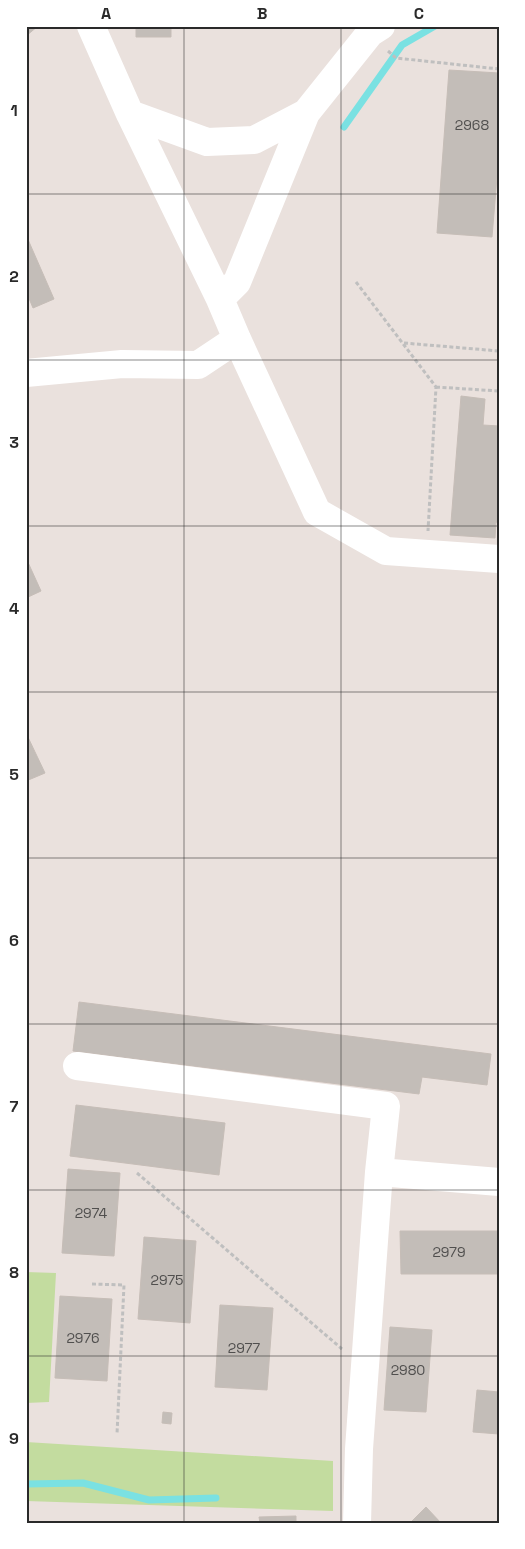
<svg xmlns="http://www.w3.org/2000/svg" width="525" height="1549" font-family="'Space Grotesk',sans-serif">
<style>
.green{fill:#c3dc9f}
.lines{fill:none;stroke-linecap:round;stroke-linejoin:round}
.stream{stroke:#7ae1e2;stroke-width:7}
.building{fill:#c3bdb8;stroke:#c6bdb7}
.path{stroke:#bfbfbf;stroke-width:3;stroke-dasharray:4 2.5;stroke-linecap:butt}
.minor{stroke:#fff;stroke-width:28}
.grid{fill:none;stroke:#2a2a2a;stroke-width:1;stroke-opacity:0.55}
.labels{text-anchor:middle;stroke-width:4.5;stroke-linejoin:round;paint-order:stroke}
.number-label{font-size:14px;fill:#504f4e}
.neatline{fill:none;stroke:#2a2a2a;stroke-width:2}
.grid-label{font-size:16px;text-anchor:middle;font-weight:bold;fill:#2a2a2a}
</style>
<rect width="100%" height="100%" fill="#eae1dd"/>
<!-- green -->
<path class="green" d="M26 1272 56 1273 49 1402 26 1403Z
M26 1442 333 1461V1511L26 1501Z"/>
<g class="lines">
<!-- stream -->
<path class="stream" d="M344 127 402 45 435 26
M26 1484 83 1483 149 1500 216 1498"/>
</g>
<!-- building -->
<path class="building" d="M26 26H38L26 36Z
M136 26H171V37H136Z
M449 70 499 73V177H497L492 237 437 233Z
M26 235 54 299 33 308 26 291Z
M461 396 485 399 483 425 499 426V523L496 522 495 538 450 535Z
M26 558 41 591 26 598Z
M26 733 45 773 26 781Z
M79 1002 491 1054 487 1085 422 1077 419 1094 73 1051Z
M76 1105 225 1123 219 1175 70 1156Z
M68 1169 120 1173 114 1256 62 1253Z
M400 1231H499V1274H401Z
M144 1237 196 1241 190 1323 138 1319Z
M60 1296 112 1299 107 1381 55 1378Z
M220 1305 273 1308 267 1390 215 1387Z
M390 1327 432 1330 426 1412 384 1410Z
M477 1390 499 1392V1434L473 1432Z
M163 1412 172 1413 171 1424 162 1423Z
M426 1507 441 1523H410Z
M296 1516V1523H260L259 1517Z"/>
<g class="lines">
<!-- path -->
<path class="path" d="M388 51 396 58 499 69
M356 282 436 387 428 531
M404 343 499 351
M436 387 499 391
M137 1173 342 1349
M92 1284 124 1285 117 1434"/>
<!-- minor -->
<path class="minor" d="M91 26 130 114 220 299 237 339 317 512 386 551 499 559
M130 114 207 142 254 140 306 113 370 33 381 26
M220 299 237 282 306 113
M26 373 122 364 198 365 237 339
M77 1066 386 1106 379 1172 499 1182
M357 1523 359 1449 379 1172"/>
</g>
<!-- grid -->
<path class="grid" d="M184 26V1523M341 26V1523M26 194H499M26 360H499M26 526H499M26 692H499M26 858H499M26 1024H499M26 1190H499M26 1356H499"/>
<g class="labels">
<!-- number labels -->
<g class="number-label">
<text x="472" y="130">2968</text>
<text x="91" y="1218">2974</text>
<text x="449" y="1257">2979</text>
<text x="167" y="1285">2975</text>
<text x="83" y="1343">2976</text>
<text x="244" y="1353">2977</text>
<text x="408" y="1375">2980</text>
</g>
</g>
<!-- border -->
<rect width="525" height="1549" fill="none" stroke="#ffffff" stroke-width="55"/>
<rect x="28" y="28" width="470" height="1494" class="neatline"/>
<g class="grid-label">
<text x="106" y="19">A</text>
<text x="262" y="19">B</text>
<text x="419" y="19">C</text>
<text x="14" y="116">1</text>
<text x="14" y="282">2</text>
<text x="14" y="448">3</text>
<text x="14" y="614">4</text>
<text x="14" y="780">5</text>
<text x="14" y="946">6</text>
<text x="14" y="1112">7</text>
<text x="14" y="1278">8</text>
<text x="14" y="1444">9</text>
</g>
</svg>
